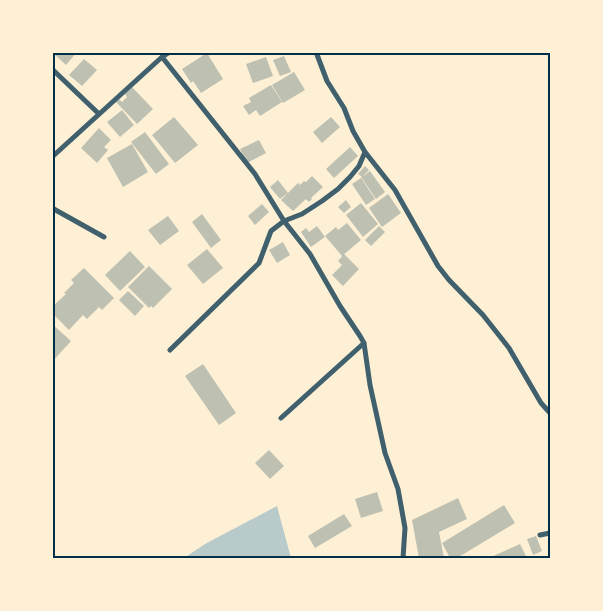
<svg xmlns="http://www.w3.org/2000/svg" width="603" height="611" font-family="'Fira Sans Condensed',sans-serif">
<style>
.green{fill:#b9caca}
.building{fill:#bec0b2}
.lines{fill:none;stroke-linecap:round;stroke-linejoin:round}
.minor{stroke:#3f606c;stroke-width:5}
.neatline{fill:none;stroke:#003049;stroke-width:2}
</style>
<rect width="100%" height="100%" fill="#fdf0d5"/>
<!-- green -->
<path class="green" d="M277 506 291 558H184L205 544Z"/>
<!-- building -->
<path class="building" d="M52 52H77L66 65Z
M207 53 223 79 201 93 193 81 191 83 182 69Z
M284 56 291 72 280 76 273 60Z
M266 57 273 76 253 83 246 64Z
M84 59 97 70 82 86 69 75Z
M294 72 305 90 283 103 272 85Z
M271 85 282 102 260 116 256 110 249 115 243 106 251 102 249 98Z
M132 87 153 109 137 124 116 102 119 99 122 102 127 97 125 94Z
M122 110 134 125 120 137 107 122Z
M174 117 198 145 175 163 152 135Z
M331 117 340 127 322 143 313 132Z
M99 128 111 140 104 147 108 150 97 163 81 148Z
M145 132 169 164 156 174 131 142Z
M259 140 266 153 247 163 240 149Z
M132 144 148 172 123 187 107 158Z
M350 147 358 156 334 178 326 169Z
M365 166 369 170 362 177 370 171 385 192 376 199 361 177H362L358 174Z
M312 176 323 187 311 198 312 199 309 202 306 199 293 211 281 200 298 183 300 185 304 181 306 182Z
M361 178 375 199 366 205 352 184Z
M278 180 288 193 280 199 270 187Z
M388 194 401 213 382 227 369 208Z
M346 200 351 207 344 213 338 207Z
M361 203 378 224 363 237 346 215Z
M262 204 269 212 255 225 248 216Z
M202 214 221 240 211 248 192 222Z
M168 216 179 231 160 245 148 230Z
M347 223 361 240 342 256 325 236 336 227 338 230Z
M317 226 325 237 311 247 301 232 306 228 309 232Z
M379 226 385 232 371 246 365 240Z
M283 242 290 255 277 263 269 250Z
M207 249 223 268 203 284 187 265Z
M130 251 145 267 120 291 105 275Z
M344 254 359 269 343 286 332 275 342 265 338 261Z
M149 266 172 289 153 308 151 306 149 308 128 287Z
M84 268 114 298 102 310 99 307 87 319 83 315 69 330 52 313V307L66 294 64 293 74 283 71 280Z
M128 291 144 306 135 316 119 300Z
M52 324 71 341 52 362Z
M203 364 236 413 219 425 185 376Z
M269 450 284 466 270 479 255 463Z
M377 492 383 511 361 518 355 499Z
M458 498 467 519 439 532 444 558H419L412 520Z
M504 505 515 523 457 558H450L442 543Z
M344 514 352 526 315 548 308 536Z
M536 536 542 551 533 555 527 539Z
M520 544 527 558H489Z"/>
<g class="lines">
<!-- minor -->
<path class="minor" d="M316 52 327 81 344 108 353 131 365 152 395 190 438 266 449 280 483 315 509 348 541 403 550 413
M162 57 255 174 284 221 310 254 340 306 360 336 364 343 370 385 385 453 398 489 405 528 403 558
M52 69 99 114
M52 157 162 57 170 52
M52 208 104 237
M170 350 259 263 271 231 284 221 302 214 322 201 338 189 350 177 359 166 365 152
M281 418 364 343
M540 535 550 533"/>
</g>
<!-- border -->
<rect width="603" height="611" fill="none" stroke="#fdf0d5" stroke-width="108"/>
<rect x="54" y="54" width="495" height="503" class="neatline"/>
</svg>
